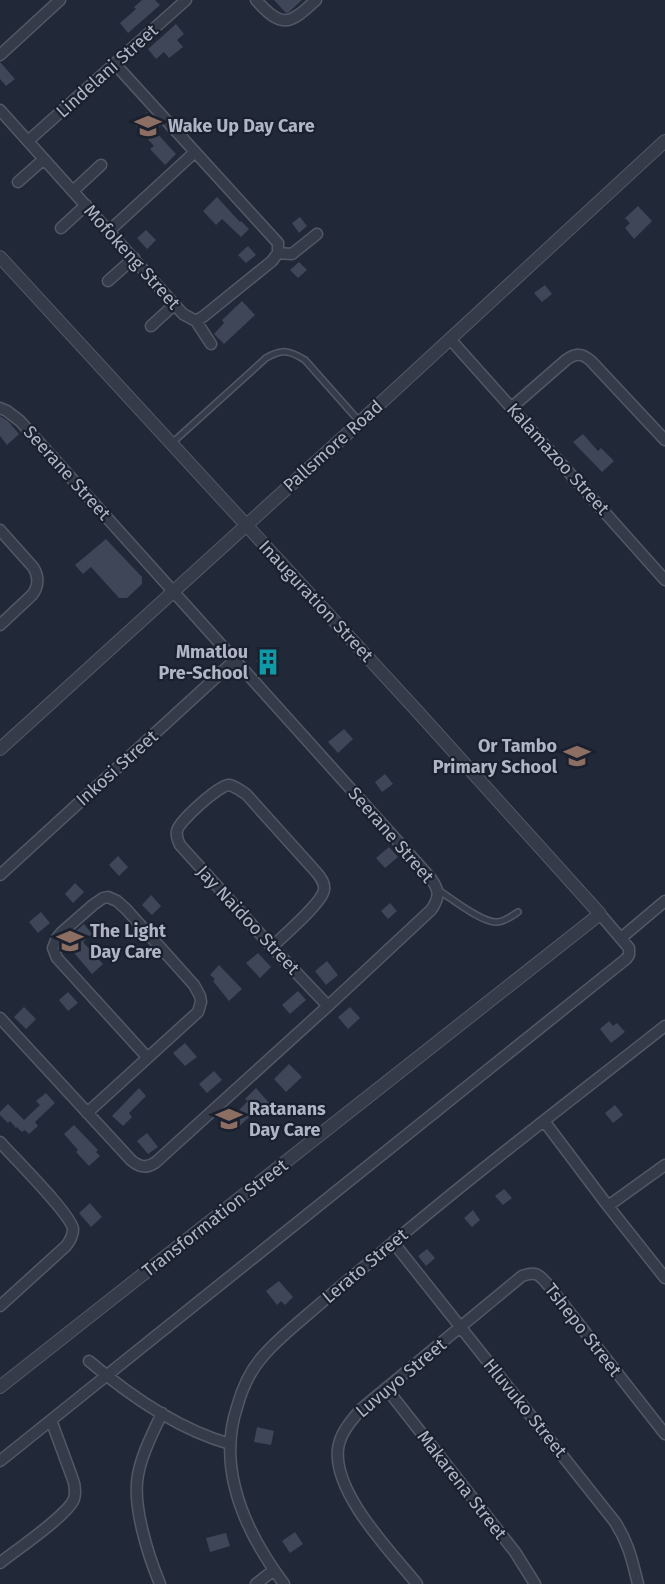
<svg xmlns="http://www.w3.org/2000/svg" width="665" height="1584" font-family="'Fira Sans',sans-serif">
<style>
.building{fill:#3e4658}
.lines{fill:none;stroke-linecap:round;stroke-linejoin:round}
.service-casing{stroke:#535866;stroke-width:8}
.minor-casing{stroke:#535866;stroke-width:13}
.tertiary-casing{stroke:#535866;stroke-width:14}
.service{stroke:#353b48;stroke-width:5}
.minor{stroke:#353b48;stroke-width:10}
.tertiary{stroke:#353b48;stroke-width:12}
.labels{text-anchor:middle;stroke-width:4.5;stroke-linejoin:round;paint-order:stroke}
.street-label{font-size:18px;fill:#b0b5c5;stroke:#1a202d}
.poi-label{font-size:18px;font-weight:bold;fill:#b0b5c5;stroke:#1a202d;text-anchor:start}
</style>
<rect width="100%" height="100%" fill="#212938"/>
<!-- building -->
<path class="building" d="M142 0H155L160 5 128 33 120 23 136 9 134 7Z
M274 0H302L289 12 286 13Z
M176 24 184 34 177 40 183 47 169 58 164 52 156 59 148 49Z
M0 62 15 79 6 86 0 79Z
M147 112 161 126 155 131 176 154 165 165 150 149 154 146 134 124Z
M217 197 240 222 241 221 249 229 241 237 222 219 216 225 203 211Z
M638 206 652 221 634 239 625 228 630 223 625 218Z
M300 217 307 226 299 233 292 223Z
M146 230 156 240 147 249 137 238Z
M248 246 256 255 246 263 238 255Z
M299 262 307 270 298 278 290 270Z
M545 285 552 294 542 302 534 293Z
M242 301 255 315 224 344 214 334 224 323 222 320Z
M0 416 8 421 19 434 7 445 0 436Z
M583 434 598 451 601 448 614 461 602 472 573 442Z
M106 539 142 577V584L127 598H119L91 567 83 574 75 565Z
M267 650 279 663 267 673 256 661Z
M344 729 353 739 338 753 328 742Z
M385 774 393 784 382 792 375 782Z
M389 847 398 857 385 868 376 858Z
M118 856 128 867 119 876 109 865Z
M75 883 84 892 73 903 65 894Z
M151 895 161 906 152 915 142 905Z
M390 903 397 911 388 919 381 911Z
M41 912 50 923 38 933 29 922Z
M84 924 92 934 83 942 103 964 92 974 64 941Z
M258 953 271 967 260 978 246 963Z
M327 961 338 975 326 985 315 971Z
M219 965 242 989 229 1001 213 981 215 979 210 975Z
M298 991 306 1000 290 1014 282 1005Z
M68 992 78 1003 68 1011 59 1000Z
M24 1007 36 1019 26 1029 14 1017Z
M350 1007 360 1018 348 1029 338 1017Z
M609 1021 613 1026 617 1023 625 1032 611 1043 600 1029Z
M185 1043 197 1057 185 1066 173 1053Z
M289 1064 302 1077 286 1092 274 1079Z
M214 1071 222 1080 207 1093 199 1084Z
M139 1088 146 1096 129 1113 132 1117 123 1126 112 1116Z
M256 1088 270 1104 259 1114 256 1111 235 1130 227 1122 248 1101 245 1099Z
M46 1093 55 1103 35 1122 38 1126 29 1134 25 1130 22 1132 17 1127 16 1128 10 1121 8 1123 0 1115V1112L8 1104 24 1120 40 1105 36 1101Z
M615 1105 623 1115 613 1123 605 1113Z
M74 1125 98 1150 96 1152 100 1156 89 1166 76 1152 78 1150 64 1134Z
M147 1133 158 1147 148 1154 137 1141Z
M504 1189 512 1198 503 1205 495 1196Z
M90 1203 102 1217 91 1227 79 1213Z
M473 1210 480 1220 472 1227 464 1218Z
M427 1249 435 1258 426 1266 418 1256Z
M279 1281 293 1297 285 1305 281 1301 277 1305 266 1291Z
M257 1427 274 1431 271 1445 254 1442Z
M295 1532 303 1544 290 1553 282 1541Z
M226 1533 230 1546 210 1552 206 1538Z"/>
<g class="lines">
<!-- service casing -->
<g class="service-casing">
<path id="service" d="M172 443 266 358C282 349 289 350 305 360L359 421
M438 890C451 898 482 923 497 922 504 922 512 916 518 912"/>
</g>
<!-- minor casing -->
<g class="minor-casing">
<path id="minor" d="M256 0C282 29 289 25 316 0
M0 55 60 0
M115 64 278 243V253L272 261 204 316 196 321
M0 110 183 314 196 321
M28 141 186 0
M18 182 44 159
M73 191 101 165
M61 228 86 205
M109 231 195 152
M278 253 292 254 317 234
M108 281 134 258
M196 321 211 344
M151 326 175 304
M450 339 665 580
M512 407 566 360C576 353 582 353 591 361L665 440
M0 408 7 411 20 421 429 876C439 889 441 896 431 910L328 1006 156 1162C147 1169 139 1167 131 1160L0 1018
M0 530 33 567C39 576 39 586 32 595L0 625
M0 875 235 660
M621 938 665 901
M272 947C283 936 322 903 324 890 325 883 321 878 317 873L246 794C241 791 235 786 229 785 219 785 178 822 177 831 176 836 178 841 180 845L272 947 328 1006
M87 1113 198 1012 201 1002 200 996 194 985 126 909 117 901 108 897 103 898 93 905 61 933 57 938 53 948 57 958 147 1057
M544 1121 608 1206 665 1278
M0 1142C13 1157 71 1214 73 1229 73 1236 70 1241 66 1246L0 1306
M608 1206 665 1165
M393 1242 615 1522C629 1544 632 1560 638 1584
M89 1361C130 1396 177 1429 230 1444
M386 1388 515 1552 535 1584
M0 1461 626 959 629 955V948L600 914
M0 1563C16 1550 67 1516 74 1499 76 1491 75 1484 72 1477L51 1420
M160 1584C148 1555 132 1505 138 1475 142 1453 153 1433 162 1413
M256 1584 274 1570
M284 1584C246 1533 216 1471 237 1407 242 1389 251 1369 264 1355 277 1340 292 1328 307 1315 328 1297 349 1279 370 1262 466 1180 566 1104 665 1026
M417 1584C391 1552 333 1493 338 1449 340 1433 351 1421 361 1409L522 1276C537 1270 540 1276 549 1286L665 1434"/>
</g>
<!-- tertiary casing -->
<g class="tertiary-casing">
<path id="tertiary" d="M0 257 418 712 600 914 0 1387
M0 749 360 422 665 141"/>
</g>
<!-- service -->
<use href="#service" class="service"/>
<!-- minor -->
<use href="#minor" class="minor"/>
<!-- tertiary -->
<use href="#tertiary" class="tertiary"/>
</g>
<!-- icons -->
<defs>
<g id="school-bare" transform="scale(2.07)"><path d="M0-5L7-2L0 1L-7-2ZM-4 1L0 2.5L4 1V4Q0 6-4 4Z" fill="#8d6e63" stroke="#1a202d" stroke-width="2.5" paint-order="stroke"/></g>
<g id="building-bare" transform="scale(2.07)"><path d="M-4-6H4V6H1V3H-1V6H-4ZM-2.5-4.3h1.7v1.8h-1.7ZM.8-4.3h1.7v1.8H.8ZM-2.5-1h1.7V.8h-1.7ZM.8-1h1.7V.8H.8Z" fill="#0f9aa8" stroke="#1a202d" stroke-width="2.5" paint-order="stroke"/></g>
</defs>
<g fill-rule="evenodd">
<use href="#school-bare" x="148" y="126"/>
<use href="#building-bare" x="268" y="662"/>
<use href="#school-bare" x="577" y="756"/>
<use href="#school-bare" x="70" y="941"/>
<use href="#school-bare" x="229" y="1119"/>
</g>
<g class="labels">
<!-- street labels -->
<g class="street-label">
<text transform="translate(107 71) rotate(-42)" y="6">Lindelani Street</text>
<text transform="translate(132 257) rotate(48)" y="6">Mofokeng Street</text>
<text transform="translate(333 446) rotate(-42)" y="6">Pallsmore Road</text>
<text transform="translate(558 459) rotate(48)" y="6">Kalamazoo Street</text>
<text transform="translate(67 473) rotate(48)" y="6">Seerane Street</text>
<text transform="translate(316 601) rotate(47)" y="6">Inauguration Street</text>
<text transform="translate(117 768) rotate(-42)" y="6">Inkosi Street</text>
<text transform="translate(391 835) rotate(49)" y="6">Seerane Street</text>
<text transform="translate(248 920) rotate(47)" y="6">Jay Naidoo Street</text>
<text transform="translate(215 1218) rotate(-38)" y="6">Transformation Street</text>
<text transform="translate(365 1266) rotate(-40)" y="6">Lerato Street</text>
<text transform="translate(583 1330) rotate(52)" y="6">Tshepo Street</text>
<text transform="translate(401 1378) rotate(-40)" y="6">Luvuyo Street</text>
<text transform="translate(525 1408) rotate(51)" y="6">Hluvuko Street</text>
<text transform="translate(462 1485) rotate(52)" y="6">Makarena Street</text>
</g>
<!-- poi labels -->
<g class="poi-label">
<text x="168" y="132">Wake Up Day Care</text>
<text x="248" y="658" text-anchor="end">Mmatlou<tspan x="248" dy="21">Pre-School</tspan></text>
<text x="557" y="752" text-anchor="end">Or Tambo<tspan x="557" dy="21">Primary School</tspan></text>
<text x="90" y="937">The Light<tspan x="90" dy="21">Day Care</tspan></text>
<text x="249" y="1115">Ratanans<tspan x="249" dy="21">Day Care</tspan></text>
</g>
</g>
</svg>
